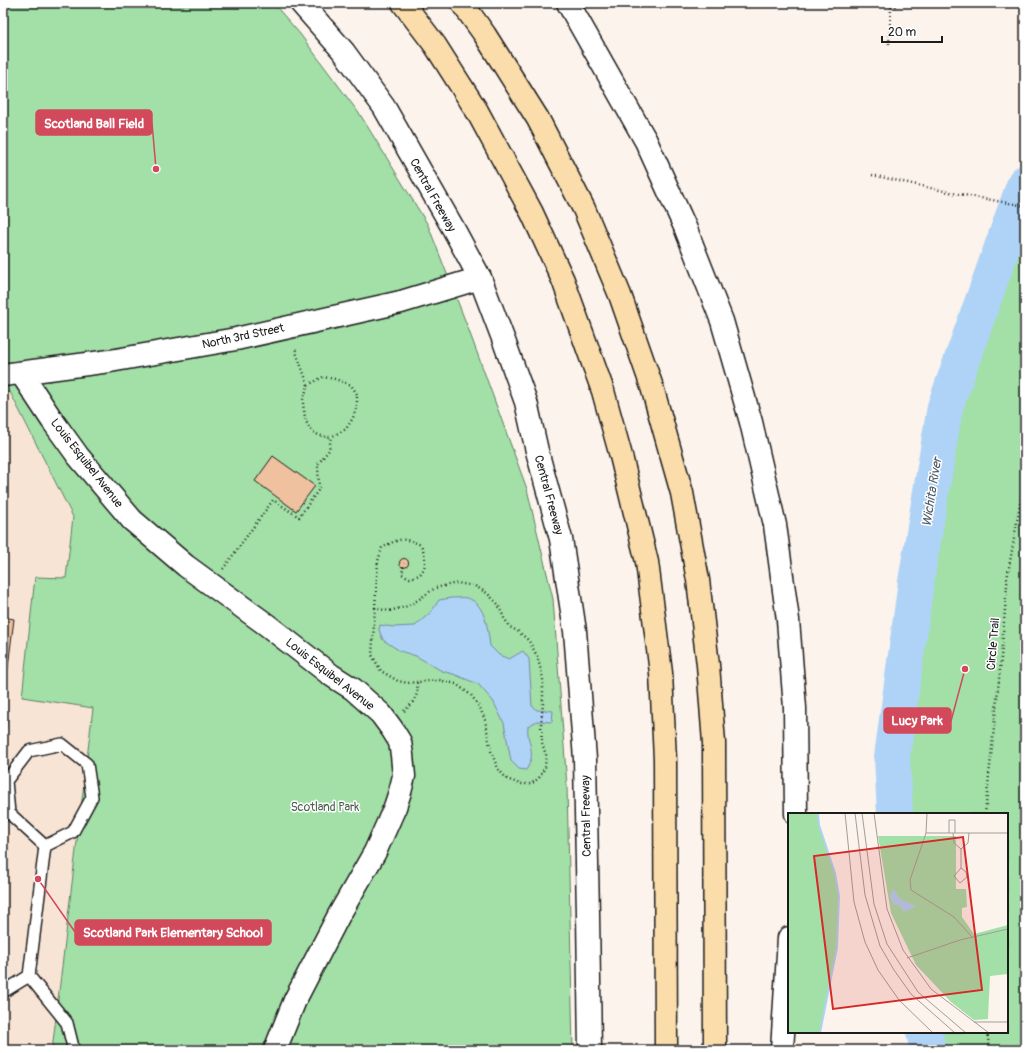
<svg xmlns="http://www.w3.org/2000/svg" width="1028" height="1053" font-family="Pangolin,sans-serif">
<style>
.built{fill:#f8e4d5}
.green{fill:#a2e0a7;stroke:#5f7e62}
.water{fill:#aed3f7;stroke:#748a9f}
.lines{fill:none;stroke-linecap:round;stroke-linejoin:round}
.river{stroke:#aed3f7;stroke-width:36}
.building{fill:#efc19e;stroke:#1c1c1c}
.service-casing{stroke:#1c1c1c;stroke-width:14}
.minor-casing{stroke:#1c1c1c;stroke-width:25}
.secondary-casing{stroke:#1c1c1c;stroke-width:25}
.motorway-casing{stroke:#1c1c1c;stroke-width:25}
.path{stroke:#1c1c1c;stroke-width:2.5;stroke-dasharray:1 3;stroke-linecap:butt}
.service{stroke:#fff;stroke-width:11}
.minor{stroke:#fff;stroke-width:22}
.secondary{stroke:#fff;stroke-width:22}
.motorway{stroke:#fbddab;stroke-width:22}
.labels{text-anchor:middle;stroke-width:3;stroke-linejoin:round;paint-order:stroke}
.street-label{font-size:12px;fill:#1c1c1c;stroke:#fff}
.park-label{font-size:12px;fill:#4b614d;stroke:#fff}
.water-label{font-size:13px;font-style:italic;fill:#4f5c69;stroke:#fff}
.inset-river{fill:none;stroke:#aed3f7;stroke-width:2}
.inset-road{fill:none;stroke:#a29d99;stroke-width:1}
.view{fill:#d62828;fill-opacity:0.15;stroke:#d62828;stroke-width:2}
.inset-edge{fill:none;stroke:#1c1c1c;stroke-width:2}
.leader{fill:none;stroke:#d1495b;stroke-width:1.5}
.callout-dot{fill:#d1495b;stroke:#fff;stroke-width:1.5}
.callout{fill:#d1495b;stroke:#d1495b;stroke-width:1.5}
.callout-label{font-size:13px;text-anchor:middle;font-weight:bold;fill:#fff}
</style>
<rect width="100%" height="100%" fill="#fcf3ec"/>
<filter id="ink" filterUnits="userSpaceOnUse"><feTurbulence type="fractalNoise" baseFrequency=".025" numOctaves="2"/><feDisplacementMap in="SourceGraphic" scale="8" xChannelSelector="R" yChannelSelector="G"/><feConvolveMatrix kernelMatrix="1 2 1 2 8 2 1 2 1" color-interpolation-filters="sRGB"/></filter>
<g filter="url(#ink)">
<!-- built -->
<path class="built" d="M9 392 73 517 67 579 36 577 93 707 52 1050H3V393Z"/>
<!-- green -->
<path class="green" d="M3 3H273L300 34 361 116 428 225 468 328 527 489 553 599 567 786 573 1050H52L93 708 22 697 35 577 66 578 73 517 10 392 3 393Z
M1025 183V1050H928L924 1032H1007V814H895L892 757 916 582 945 407Z"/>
<!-- water -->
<path class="water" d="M451 598C456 598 463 597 467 598 486 603 488 631 490 646L499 655 509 659 523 651 529 659 532 706 537 710 553 711 552 722 537 721 528 726C526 743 538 752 526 770L519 769 511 761 504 723 493 701 478 684 453 674 442 671 416 656 400 651 383 640 379 630 380 625 393 627 415 626 431 612 439 600Z"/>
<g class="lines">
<!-- river -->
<path class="river" d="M895 814 892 757 916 582 945 407 1025 183
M924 1032 928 1050"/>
</g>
<!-- building -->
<path class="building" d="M273 456 315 486 296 511 255 481Z
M399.5 563a4.5 4.5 0 1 1 9 0a4.5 4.5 0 1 1-9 0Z
M3 617 14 619 5 691H3Z
M3 718H7L4 742H3Z"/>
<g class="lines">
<!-- service casing -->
<g class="service-casing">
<path id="service" d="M62 744 87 764 92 797 73 832 45 846 9 813 6 781 29 751Z
M45 846 29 976 67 1023 73 1047 72 1050
M3 992 29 976"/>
</g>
<!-- minor casing -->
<g class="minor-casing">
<path id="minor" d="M21 373 52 420 78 456 132 520 186 566 267 625 331 675 353 689 381 714 392 729 400 742 402 755 404 776 400 792 395 807 375 852 339 915 295 1000 275 1050
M3 375 110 361 236 339 401 302 480 278"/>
</g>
<!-- secondary casing -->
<g class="secondary-casing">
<path id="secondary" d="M301 3 344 52 384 107 453 228 480 278 504 341 526 402 537 451 561 539 575 631 585 759 588 915 590 1050
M568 3 646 141 685 227 722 321 751 422 775 525 788 620 795 708 796 814
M782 1050 789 938"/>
</g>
<!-- motorway casing -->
<g class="motorway-casing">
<path id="motorway" d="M403 3 435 45 477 111 532 213 563 280 603 391 621 456 647 562 661 673 665 760 666 1050
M462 3 485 35 538 119 584 209 620 295 652 387 682 493 698 580 708 665 714 743 715 1050"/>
</g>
<!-- path -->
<path class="path" d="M889 44 891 8 901 3
M872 175 953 193 1025 206
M308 385 323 377 335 379 351 385 357 394V405L353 418 346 429 331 437
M223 569 273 500 299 517 319 489 318 464 329 450 331 437C313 437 305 427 304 409 303 406 303 403 303 400 304 395 307 390 308 385L297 355 295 347
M375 608 378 561 382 548C399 538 403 537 421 545 425 553 428 567 420 574 418 576 413 577 410 578L402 574 404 563
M404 711C414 703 419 695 417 682L439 680 456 684 471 695 480 708 485 720 491 751 498 769 507 779 520 784H531L539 778 545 767 546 755 542 743 541 725 543 703V678L537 656 529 641 519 632 510 627 504 618 498 604 487 593 475 586 457 583 435 588 418 600 405 607 389 611 375 608 372 655 381 671 398 681 408 683 417 682
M985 814 1000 670 1008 573 1025 476
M987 1032 989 1046 991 1050"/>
<!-- service -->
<use href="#service" class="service"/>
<!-- minor -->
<use href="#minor" class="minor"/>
<!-- secondary -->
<use href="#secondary" class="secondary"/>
<!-- motorway -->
<use href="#motorway" class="motorway"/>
</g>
</g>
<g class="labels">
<!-- street labels -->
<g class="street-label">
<text transform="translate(433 195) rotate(61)" y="4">Central Freeway</text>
<text transform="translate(243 336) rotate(-12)" y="4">North 3rd Street</text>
<text transform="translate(87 463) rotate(52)" y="4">Louis Esquibel Avenue</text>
<text transform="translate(549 495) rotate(75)" y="4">Central Freeway</text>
<text transform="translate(993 644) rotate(-85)" y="4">Circle Trail</text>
<text transform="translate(330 674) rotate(38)" y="4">Louis Esquibel Avenue</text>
<text transform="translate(586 816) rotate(-91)" y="4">Central Freeway</text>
</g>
<!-- park labels -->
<g class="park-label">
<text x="325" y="811">Scotland Park</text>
</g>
<!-- water labels -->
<g class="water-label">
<text transform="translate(931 492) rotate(-81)" y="5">Wichita River</text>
</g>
</g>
<!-- overview -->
<g transform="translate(788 813)">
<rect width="220" height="220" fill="#fcf3ec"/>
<path d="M0 0H30L31 12 47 60 51 83 49 135 32 220H0ZM90 23H168V76H178L179 94 174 95V104L186 121 220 112V161L202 163 200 206 186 207 163 189 128 152 103 100Z" fill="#a2e0a7"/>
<path d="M105 75 112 86 128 93 116 99 111 92H106L101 82 104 81Z" fill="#aed3f7"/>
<path class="inset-river" d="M30 0 31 12 47 60 51 83 49 135 32 220"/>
<path class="inset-road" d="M57 0 66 89 77 129 90 157 111 187 145 220M67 0 77 82 92 133 106 157 123 181 167 220M74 0 86 91 99 131 130 179 178 220M86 0 99 96 115 137 143 176 201 220M139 0 138 20 122 67 123 77 166 104 184 124M138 20H220M161 20V7H167V20M165 20 166 30 173 36V55L166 63 172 70 179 64 178 59 173 55M173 36 180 30 181 20M119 145 172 127 220 116M186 209H220"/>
<path class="view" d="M175 24 194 177 45 196 26 43Z"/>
<rect width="220" height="220" class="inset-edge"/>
</g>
<!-- callouts -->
<path class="leader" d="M156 169L152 123M965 669L951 721M38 879L75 932"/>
<g class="callout-dot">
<circle cx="156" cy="169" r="4"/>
<circle cx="965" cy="669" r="4"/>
<circle cx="38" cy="879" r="4"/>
</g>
<g class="callout">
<rect x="36" y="110" width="116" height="25" rx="4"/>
<rect x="884" y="708" width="67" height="25" rx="4"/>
<rect x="75" y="920" width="196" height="25" rx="4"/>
</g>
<g class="callout-label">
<text x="94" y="128">Scotland Ball Field</text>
<text x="917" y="725">Lucy Park</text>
<text x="173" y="937">Scotland Park Elementary School</text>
</g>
<!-- margin -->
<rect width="1028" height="1053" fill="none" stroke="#fff" stroke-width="16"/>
<rect x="8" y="8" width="1012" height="1037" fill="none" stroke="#1c1c1c" stroke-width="1.5" filter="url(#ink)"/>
<!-- scale -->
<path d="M882 36v6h60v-6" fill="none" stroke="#1c1c1c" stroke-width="2"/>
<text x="888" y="36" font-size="12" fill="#1c1c1c" stroke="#ffffff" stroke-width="3" paint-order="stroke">20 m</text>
</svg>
